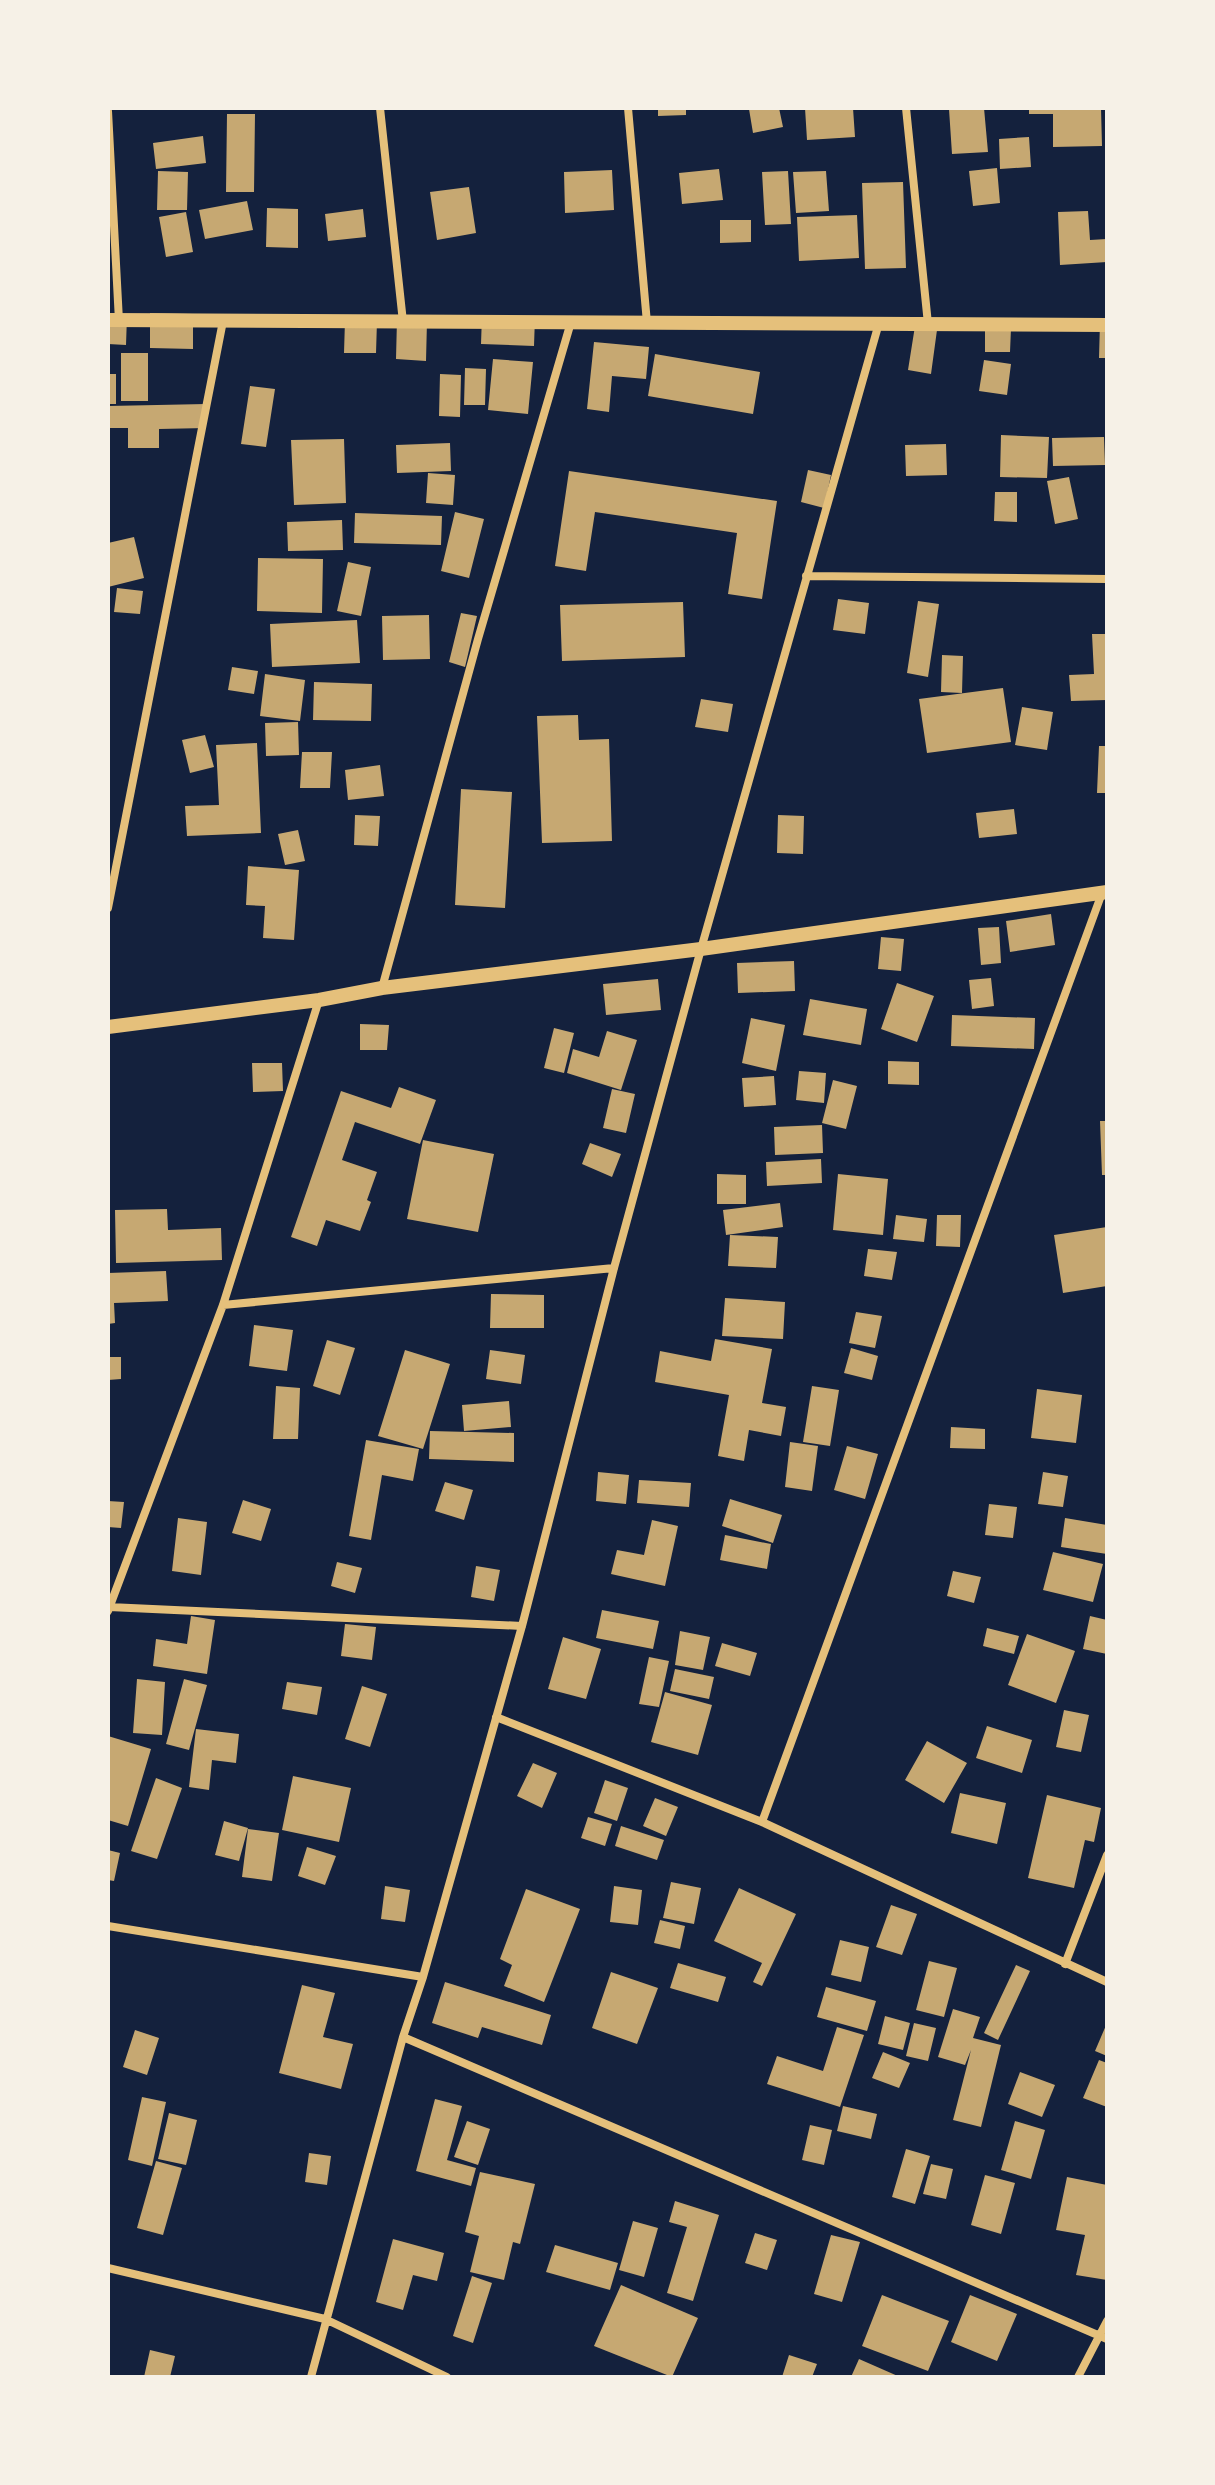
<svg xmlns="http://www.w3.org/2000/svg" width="1215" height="2485" font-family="Helvetica,sans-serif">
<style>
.building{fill:#c6a872}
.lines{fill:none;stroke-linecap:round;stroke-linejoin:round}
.minor{stroke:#e5c07b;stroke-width:8}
.tertiary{stroke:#e5c07b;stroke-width:14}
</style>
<rect width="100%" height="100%" fill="#14213d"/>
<!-- building -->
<path class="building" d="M658 108H686V115L658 116Z
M779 108 783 127 753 133 749 109Z
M805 108H853L855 137 807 140Z
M984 108 988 152 952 154 949 109Z
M1029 108H1101L1102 146 1053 147V114H1029Z
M227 114H255L254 192H226Z
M203 136 206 163 156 169 153 143Z
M1029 137 1031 167 1000 169 999 139Z
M997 168 1000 203 973 206 969 171Z
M719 169 723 200 682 204 679 173Z
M612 170 614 210 565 213 564 172Z
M158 171 188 172 187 210H157Z
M788 171 791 224 765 225 762 172Z
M826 171 829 211 796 213 793 172Z
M903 182 906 268 865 269 862 183Z
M469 187 476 233 437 240 430 192Z
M247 201 253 230 205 239 199 210Z
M267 208 298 209V248L266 247Z
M363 209 366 237 328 241 325 214Z
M1088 211 1090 240 1107 239V262L1060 265 1058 212Z
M186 212 193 252 166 257 159 217Z
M857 215 859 258 799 261 797 217Z
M720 220H751V242L720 243Z
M150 313 193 314V349L150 348Z
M108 315 127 316 126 345 108 344Z
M482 315 535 317 534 346 481 344Z
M397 319 427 321 426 361 396 359Z
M345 320 377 321 376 353H344Z
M1100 322H1107V358H1099Z
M915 326 937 330 931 374 908 370Z
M985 328H1011L1010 352H985Z
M594 342 649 347 646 379 612 376 609 412 587 409Z
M121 353H148V401H121Z
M655 354 760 372 753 414 648 396Z
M493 359 533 362 528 414 488 410Z
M984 360 1011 364 1007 395 979 391Z
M465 368 486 369 485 405H464Z
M108 374H116V404H108Z
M440 374 461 375 460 417 439 416Z
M250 386 275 389 266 447 241 444Z
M206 404V428L159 429V448H128V428H108V406Z
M1001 435 1049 437 1047 478 1000 477Z
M1104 437 1105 465 1053 466 1052 438Z
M344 439 346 503 294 505 291 440Z
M450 443 451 471 397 473 396 445Z
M946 444 947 475 906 476 905 445Z
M808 470 831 475 824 508 801 502Z
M569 471 777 501 762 599 728 594 737 533 595 512 586 571 555 566Z
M428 473 455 475 453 505 426 503Z
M1069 477 1078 519 1055 524 1047 481Z
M995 492H1017V522L994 521Z
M455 512 484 519 469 578 441 571Z
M355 513 442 516 441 545 354 543Z
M342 520 343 550 288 551 287 522Z
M134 537 144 578 108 587V543Z
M258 558 323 559 322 613 257 611Z
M348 562 371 567 361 616 337 611Z
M117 588 143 591 140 614 114 612Z
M838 599 869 603 865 634 833 630Z
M918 601 939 604 928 677 907 673Z
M683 602 685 657 562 661 560 605Z
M461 613 477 616 465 667 449 662Z
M429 615 430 659 383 660 382 616Z
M357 620 360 663 272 667 270 624Z
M1092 634H1107V700L1071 701 1069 675 1094 674Z
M942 655 963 656 962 693 941 692Z
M232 667 258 671 254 694 228 690Z
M265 674 305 680 300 721 260 716Z
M314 682 372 684 371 721 313 720Z
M1003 688 1011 742 927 753 919 699Z
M701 699 733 704 728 732 695 727Z
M1022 707 1053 712 1047 750 1015 745Z
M578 715 579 740 609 739 612 841 542 843 537 716Z
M298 722 299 755 266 756 265 723Z
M205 735 214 767 190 773 182 740Z
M257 743 261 833 187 836 185 806 219 805 216 745Z
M1099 746H1107V793H1097Z
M302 752H332L330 788H300Z
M380 765 384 796 348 800 345 770Z
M461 789 512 792 505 908 455 905Z
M1014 809 1017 834 979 838 976 813Z
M355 815 380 816 378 846 354 845Z
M778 815 804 816 803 854 777 853Z
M298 830 305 861 285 865 278 834Z
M248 866 299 870 294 940 263 938 265 906 246 905Z
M1051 914 1055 945 1010 952 1006 921Z
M999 927 1001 963 981 965 978 928Z
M881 937 904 939 901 971 878 969Z
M794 961 795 991 738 993 737 963Z
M991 978 994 1006 972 1009 969 980Z
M658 979 661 1010 606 1015 603 984Z
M897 983 934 996 917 1042 881 1029Z
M810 999 867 1009 861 1045 803 1035Z
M952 1015 1035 1018 1034 1049 951 1046Z
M751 1018 785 1025 776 1071 742 1063Z
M360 1024 389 1025 387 1050H360Z
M554 1028 574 1033 564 1073 544 1068Z
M607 1031 637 1040 621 1090 567 1073 573 1049 599 1057Z
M888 1061 919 1062V1085L888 1084Z
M252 1063H282L283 1091 253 1092Z
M799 1071 826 1073 824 1103 796 1100Z
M774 1076 776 1105 744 1107 742 1078Z
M833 1080 857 1086 846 1129 822 1123Z
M399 1087 436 1100 420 1144 355 1122 342 1160 377 1172 367 1200 371 1202 360 1231 326 1220 317 1246 291 1237 341 1091 391 1108Z
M612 1089 635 1094 626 1133 603 1128Z
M1100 1121H1107V1175H1102Z
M822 1125 823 1153 775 1155 774 1127Z
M423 1140 494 1154 478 1232 407 1219Z
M590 1143 621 1154 612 1177 582 1164Z
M821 1159 822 1183 767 1186 766 1162Z
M717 1174 746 1175V1204H717Z
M838 1174 888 1179 883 1235 833 1230Z
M780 1203 783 1227 726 1235 723 1210Z
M167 1209 168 1230 221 1228 222 1260 116 1263 115 1210Z
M896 1215 927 1219 924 1242 893 1239Z
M937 1215H961L960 1247 936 1246Z
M1107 1227V1286L1063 1293 1054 1235Z
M730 1235 778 1237 776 1268 728 1266Z
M868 1249 897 1252 892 1280 864 1276Z
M166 1271 168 1301 114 1303 115 1323 108 1324V1273Z
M491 1294 544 1295V1328H490Z
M725 1298 785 1302 783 1339 722 1336Z
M856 1312 882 1316 875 1348 849 1343Z
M254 1325 293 1330 287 1371 249 1366Z
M715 1339 772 1349 762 1403 786 1407 781 1436 749 1430 744 1461 718 1456 729 1395 655 1382 660 1351 711 1361Z
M327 1340 355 1348 340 1395 313 1386Z
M851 1348 878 1356 872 1380 844 1373Z
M405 1350 450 1364 423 1449 378 1436Z
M490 1350 525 1355 521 1384 486 1379Z
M108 1357H121V1379L108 1380Z
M276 1386 300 1388 298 1439H273Z
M812 1386 839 1390 830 1446 803 1442Z
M1037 1389 1082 1395 1076 1443 1031 1438Z
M509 1401 511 1427 464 1431 462 1405Z
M951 1427 985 1429V1449L950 1448Z
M430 1431 514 1433V1462L429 1459Z
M366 1440 419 1449 413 1481 382 1475 371 1540 349 1536Z
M790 1442 818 1446 812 1491 785 1487Z
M847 1446 878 1454 865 1499 834 1490Z
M598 1472 629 1475 626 1504 596 1501Z
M1043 1472 1068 1476 1063 1507 1038 1504Z
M639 1480 691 1483 689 1507 637 1503Z
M445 1482 473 1490 464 1520 435 1511Z
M730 1499 782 1515 773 1543 722 1526Z
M243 1500 271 1509 261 1541 232 1533Z
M108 1501 124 1502 121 1528 108 1527Z
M989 1504 1017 1507 1013 1538 985 1535Z
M178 1518 207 1522 201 1575 172 1571Z
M1065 1518 1107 1525V1554L1061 1547Z
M652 1520 678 1526 665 1586 611 1574 617 1550 644 1555Z
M725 1535 771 1544 767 1569 720 1560Z
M1053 1552 1103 1564 1093 1602 1043 1590Z
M337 1562 362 1568 355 1593 331 1586Z
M476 1566 500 1570 494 1601 471 1597Z
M953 1571 981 1577 974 1603 947 1596Z
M602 1610 659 1621 653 1649 596 1638Z
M191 1616 215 1620 207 1674 153 1666 156 1639 187 1644Z
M1090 1616 1107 1620V1654L1083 1649Z
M345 1624 376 1627 372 1660 341 1656Z
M987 1628 1019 1636 1014 1654 983 1646Z
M680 1631 710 1637 703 1670 675 1665Z
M1027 1634 1075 1651 1056 1703 1008 1685Z
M563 1637 601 1649 586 1699 548 1689Z
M722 1643 757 1653 750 1676 715 1666Z
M649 1657 669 1661 659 1707 639 1704Z
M675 1669 714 1677 709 1699 670 1691Z
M137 1679 165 1682 162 1735 133 1733Z
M184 1679 207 1685 189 1750 166 1744Z
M287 1682 322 1687 317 1715 282 1709Z
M362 1686 387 1694 370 1747 345 1739Z
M665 1692 712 1705 698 1755 651 1742Z
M1064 1710 1089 1715 1081 1752 1056 1747Z
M987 1726 1032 1740 1022 1773 976 1758Z
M196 1729 239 1734 236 1763 212 1760 209 1790 189 1787Z
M108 1736 151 1749 128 1826 108 1820Z
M927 1741 967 1763 944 1803 905 1780Z
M533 1763 557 1773 542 1808 517 1796Z
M293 1776 351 1788 339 1842 282 1830Z
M156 1778 182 1788 157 1859 131 1851Z
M605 1780 628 1788 617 1821 594 1813Z
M960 1793 1006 1803 997 1844 951 1833Z
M1047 1795 1101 1808 1094 1842 1085 1840 1074 1888 1028 1878Z
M655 1798 678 1807 666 1836 643 1826Z
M588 1817 612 1824 605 1846 581 1838Z
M224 1821 248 1828 239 1861 215 1855Z
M621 1826 664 1840 657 1860 615 1846Z
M248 1829 279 1833 272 1881 242 1877Z
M307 1847 336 1856 325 1885 298 1876Z
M108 1850 120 1853 114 1881 108 1880Z
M671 1882 701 1888 694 1924 663 1918Z
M385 1886 410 1890 405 1922 381 1919Z
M614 1886 642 1890 638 1925 610 1922Z
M739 1888 796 1914 762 1986 753 1982 762 1963 714 1941Z
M526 1889 580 1909 544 2002 504 1986 512 1965 500 1959Z
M891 1905 917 1914 902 1955 876 1947Z
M660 1920 685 1926 680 1949 654 1943Z
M840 1940 869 1947 861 1982 831 1975Z
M929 1961 957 1968 944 2017 916 2010Z
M678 1963 726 1977 718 2002 670 1988Z
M1016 1965 1030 1971 998 2040 984 2033Z
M611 1972 658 1988 637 2044 592 2028Z
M445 1982 551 2015 542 2045 482 2027 478 2038 432 2023Z
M302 1985 335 1993 323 2037 353 2044 341 2089 279 2073Z
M826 1987 876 2001 867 2031 817 2017Z
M953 2009 980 2017 973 2038 1001 2045 981 2127 953 2120 971 2050 965 2065 938 2057Z
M885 2016 910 2023 903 2050 878 2044Z
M914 2023 936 2028 928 2061 906 2056Z
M1107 2023V2056L1095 2051Z
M837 2027 864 2035 840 2107 767 2084 777 2056 823 2071Z
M135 2030 159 2038 147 2075 123 2067Z
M883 2052 910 2063 899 2088 872 2078Z
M1099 2060 1107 2063V2107L1083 2098Z
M1020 2072 1055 2085 1042 2117 1008 2104Z
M142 2097 166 2102 152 2166 128 2160Z
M435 2099 462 2106 447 2160 476 2168 471 2186 416 2171Z
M843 2106 877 2114 871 2139 837 2131Z
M169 2113 197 2120 186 2165 158 2159Z
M467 2121 490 2129 478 2165 454 2157Z
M1015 2121 1045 2130 1031 2179 1001 2170Z
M810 2125 832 2130 824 2165 802 2160Z
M906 2149 930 2156 915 2204 892 2197Z
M309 2153 331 2156 327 2185 305 2182Z
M156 2161 182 2168 163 2235 137 2228Z
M931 2164 953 2169 946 2199 923 2194Z
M480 2172 535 2184 520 2244 513 2242 504 2280 470 2272 479 2236 465 2232Z
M985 2175 1015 2183 1001 2234 971 2225Z
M1067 2177 1107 2185V2280L1076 2275 1085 2235 1056 2230Z
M675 2201 719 2215 693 2301 667 2293 687 2227 669 2222Z
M633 2221 658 2228 644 2277 619 2270Z
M755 2233 777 2240 767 2270 745 2263Z
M831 2235 860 2242 842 2302 814 2294Z
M393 2239 444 2253 437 2281 413 2275 403 2310 376 2302Z
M555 2245 618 2263 610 2290 546 2272Z
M472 2276 492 2283 473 2343 453 2336Z
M621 2285 698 2318 672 2377 594 2346Z
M882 2295 949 2321 928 2371 862 2346Z
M970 2295 1017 2314 997 2361 951 2342Z
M150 2350 175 2356 170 2377H144Z
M789 2355 817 2364 812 2377H782Z
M859 2359 900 2377H851Z"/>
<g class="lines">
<!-- minor -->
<path class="minor" d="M380 108 403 322
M628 108 647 323
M906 108 928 324
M108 111 119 321
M806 576 1107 579
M108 908 223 321
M382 988 478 639 571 322
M223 1305 614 1268
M109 1607 522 1626
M108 1611 223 1305 319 1000
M496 1717 762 1822 1107 1982
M762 1822 1102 893
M108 1926 423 1977
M1065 1964 1107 1855
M403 2037 1107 2339
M108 2268 325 2319 447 2377
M311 2377 403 2037 423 1977 522 1626 614 1268 701 949 879 323
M1078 2377 1107 2321"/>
<!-- tertiary -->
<path class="tertiary" d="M108 320 1107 325
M108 1027 319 1000 382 988 701 949 1107 892"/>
</g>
<!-- border -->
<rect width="1215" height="2485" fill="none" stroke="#f6f1e7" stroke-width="220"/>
</svg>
